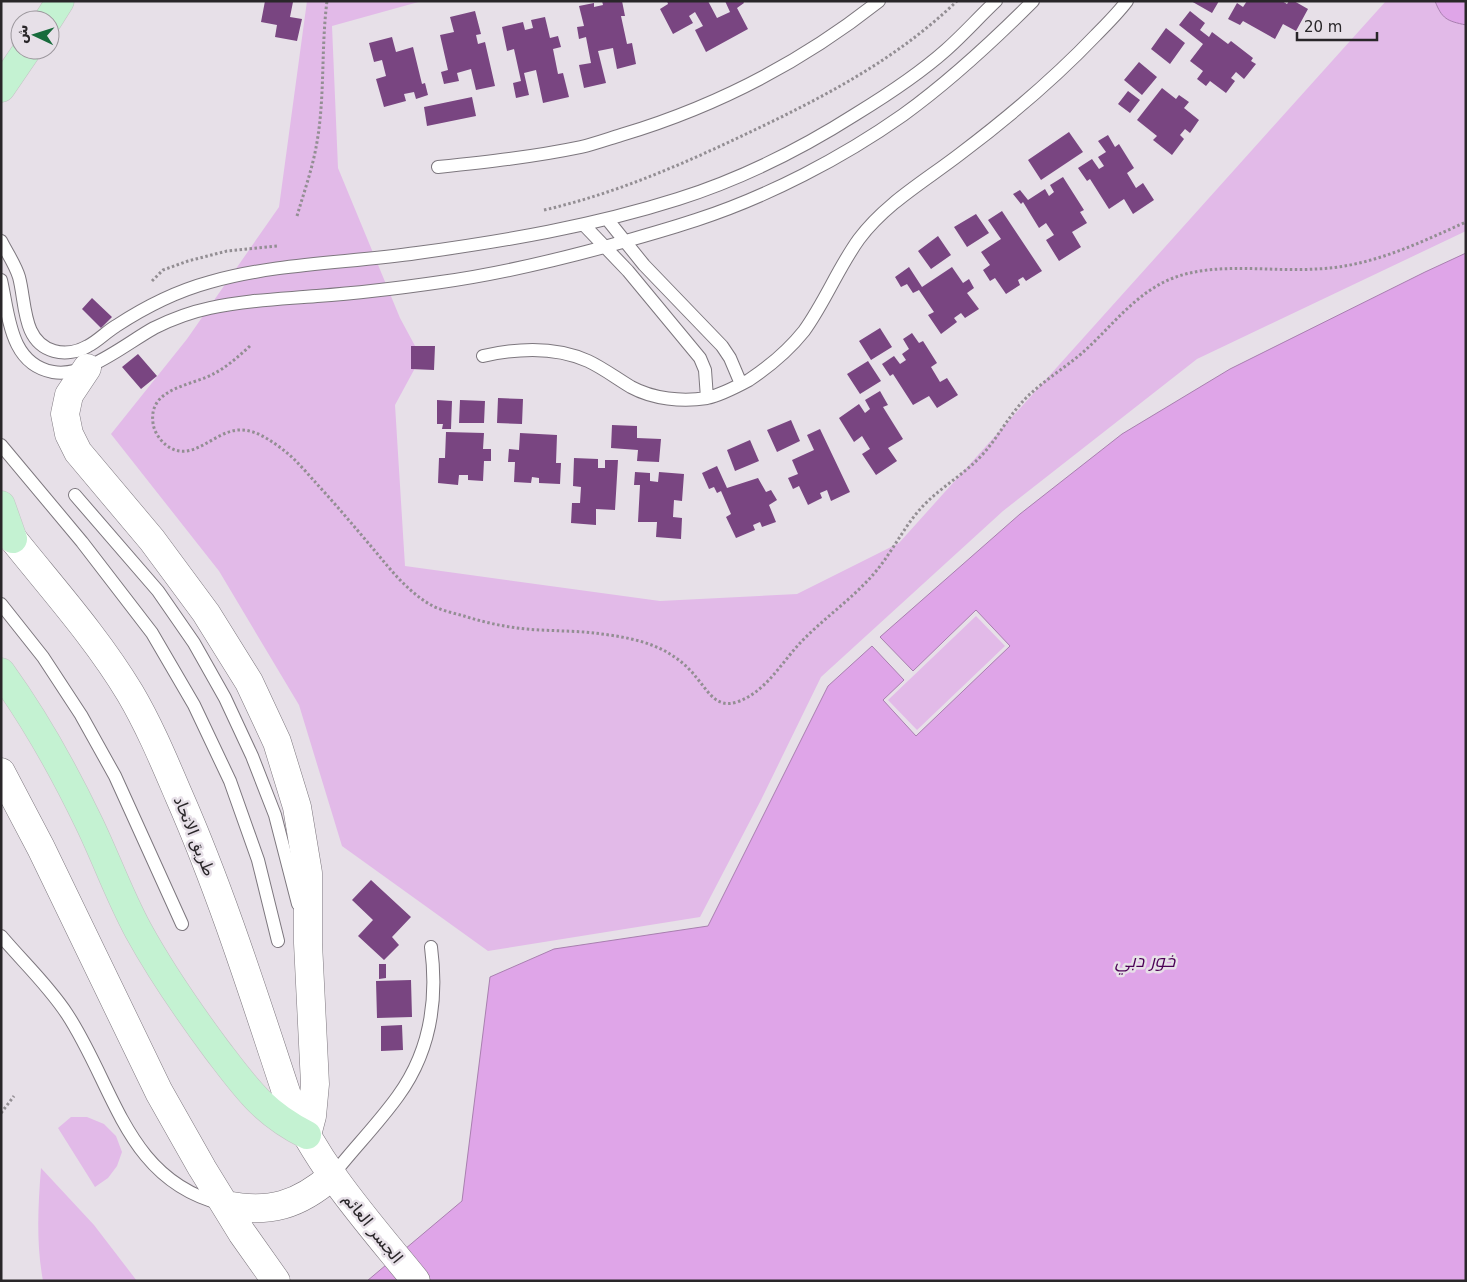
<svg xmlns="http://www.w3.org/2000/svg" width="1467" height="1282" font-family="'DejaVu Sans',Cairo,sans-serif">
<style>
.green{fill:#e2bae8}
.water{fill:#dfa5e8;stroke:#a87faf}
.building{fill:#794581}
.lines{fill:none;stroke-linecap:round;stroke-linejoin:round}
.service-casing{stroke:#7d777e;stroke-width:14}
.secondary-casing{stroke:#7d777e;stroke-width:29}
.primary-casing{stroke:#c3c2c3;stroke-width:29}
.path{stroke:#938e93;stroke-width:3;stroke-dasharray:2.5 2.5;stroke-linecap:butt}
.service{stroke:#fff;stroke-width:12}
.secondary{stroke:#fff;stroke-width:28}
.primary{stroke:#c4f2d2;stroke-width:28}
.labels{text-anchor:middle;stroke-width:5;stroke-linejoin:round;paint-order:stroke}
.street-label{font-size:16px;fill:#292629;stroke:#e7e0e8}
.water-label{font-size:18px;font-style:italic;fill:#4b0055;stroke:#e7e0e8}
</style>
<rect width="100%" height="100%" fill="#e7e0e8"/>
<!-- green -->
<path class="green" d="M307 1H422L332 26 338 168 400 318 421 357 395 405 405 566 660 601 797 594 899 543 1386 1H1466V231L1197 359 1003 511 821 677 761 800 700 917 488 951 342 846 299 705 219 571 111 434 187 339 279 207Z
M976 616 1005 646 917 730 888 700Z
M71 1117H87L104 1124 116 1136 122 1152 117 1166 108 1178 95 1187 58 1128Z
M41 1168 94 1225 137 1281H43C36 1243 38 1206 41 1168Z"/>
<!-- water -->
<path class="water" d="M1435 1H1466V25C1447 21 1442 19 1435 1Z
M1466 253V1281H367L462 1201 490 977 554 949 708 926 828 686 872 646 904 680 883 700 916 736 1010 646 976 610 913 671 880 637 1020 514 1122 434 1230 369 1425 272Z"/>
<!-- building -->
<path class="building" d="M265 1 293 2 290 17 302 19 297 41 275 37 277 25 261 22Z
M602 1H622L625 16H621L627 44 632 43 636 64 617 69 613 48 598 51 606 83 584 88 579 65 591 63 586 37 579 39 577 27 584 26 579 6 594 3V7L603 5Z
M667 1H708L717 18 730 12 725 1H743L744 3 737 8 748 29 706 52 695 30 703 26 695 12 689 16 693 23 673 34 660 9 668 4Z
M1191 1H1219L1212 13Z
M1247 1H1282L1287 4 1289 1H1294L1308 9 1296 31 1283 24 1275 39 1243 21 1240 25 1228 19 1237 3 1243 7Z
M475 11 481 34 476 35 478 44 485 42 495 86 476 90 471 69 457 73 459 81 444 84 441 72 448 70 440 35 454 32 450 17Z
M1190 11 1205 23 1200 30 1209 37 1212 32 1228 44 1231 41 1253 58 1251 61 1256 64 1244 79 1236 72 1231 78 1235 81 1226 93 1210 81 1206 86 1197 79 1203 71 1190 61 1203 44 1179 25Z
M545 17 550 38 558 36 561 47 553 49 558 74 563 73 569 97 543 103 536 70 524 73 529 95 516 98 513 83 521 81 514 49 507 51 502 27 523 22 525 30 533 28 531 20Z
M1166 28 1185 43 1170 64 1151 49Z
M392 37 396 52 413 47 422 84 425 83 428 95 416 99 414 92 404 94 406 101 384 107 376 79 386 76 382 60 374 62 369 43Z
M1139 62 1157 77 1142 95 1124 80Z
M1162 88 1176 99 1179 95 1189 102 1184 108 1199 120 1190 133 1185 129 1180 135 1184 139 1172 155 1153 140 1157 136 1137 120Z
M1128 91 1140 100 1130 113 1118 104Z
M472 97 476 116 427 126 424 107Z
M1069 132 1083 152 1041 180 1028 160Z
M1108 135 1115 147 1119 144 1134 168 1127 173 1136 188 1143 183 1154 200 1133 214 1124 199 1109 209 1090 179 1087 181 1078 168 1092 159 1099 169 1104 166 1098 157 1106 152 1098 141Z
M1063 177 1084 210 1080 212 1087 223 1072 232 1081 247 1059 261 1046 240 1054 235 1046 223 1039 228 1023 202 1021 204 1013 194 1020 190 1028 200 1045 189 1049 196 1054 192 1050 185Z
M1002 211 1042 271 1026 281 1023 277 1018 280 1020 285 1006 294 995 278 990 281 983 270 990 265 981 252 1001 239 988 220Z
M976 214 989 233 967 247 954 227Z
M938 236 951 255 931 269 918 251Z
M909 267 922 287 952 267 963 283 969 279 974 288 967 293 979 309 965 318 961 313 954 318 957 322 941 334 928 315 934 312 919 290 913 293 907 284 901 287 895 277Z
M92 298 112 317 101 328 82 309Z
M880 328 892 347 871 360 859 341Z
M912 333 919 343 923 341 937 363 931 367 940 382 947 378 958 395 937 408 929 396 913 405 893 374 890 376 882 364 894 356 900 364 906 360 902 354 909 349 903 339Z
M411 346H435L434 370 411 369Z
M138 354 157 376 141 389 122 367Z
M868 361 881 381 860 394 847 374Z
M880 391 888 405 883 407 903 439 888 448 897 461 876 475 862 454 870 449 862 436 854 442 839 418 859 404 865 413 870 409 865 400Z
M498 398 523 399 522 424 497 423Z
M437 400 452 401 451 429H442L443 424H437Z
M460 400 485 401 484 423H459Z
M791 420 800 441 777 452 767 430Z
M612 425 637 426V438L661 439 659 462 637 461 638 450 611 448Z
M820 429 850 492 831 501 827 490 820 493 822 498 808 505 799 486 793 489 788 478 798 474 792 460 814 450 807 435Z
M446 432 484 433 483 449H491V461H484L483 481 468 480V475H459L458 485 438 483 439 458H445Z
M520 433 557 435 556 463H561L560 484 539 483V478L532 477 531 483 514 482 515 462H508L509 449 519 450Z
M750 440 759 461 735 471 727 450Z
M574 458 598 459V468H605V460H618L615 510 596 509V525L571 523 572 503H580L581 487 573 486Z
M717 466 727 488 758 478 766 492 771 490 777 500 769 505 776 522 762 527 760 522 753 525 755 530 736 538 726 517 731 514 721 491 717 493 714 487 709 489 702 473Z
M635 472 650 473V481L658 482 659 472 684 474 682 501 674 500 673 517 682 518 681 539 656 537 657 522H638L640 485H634Z
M371 880 411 917 392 937 399 945 384 960 358 936 373 920 352 900Z
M379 964H386V978L379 979Z
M411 980 412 1017 377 1018 376 981Z
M402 1025 403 1050 381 1051V1026Z"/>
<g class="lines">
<!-- service casing -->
<g class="service-casing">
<path id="service" d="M438 167C486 162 533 157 581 147 594 144 608 139 621 135 715 107 802 62 879 1
M607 219 644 265 722 346 730 358 741 384
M584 225 628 271 700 358 705 370 707 398
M1 241C7 253 15 264 19 277 26 303 22 342 54 351 65 354 78 352 88 346 98 341 106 332 116 326 145 307 177 291 210 282 277 263 348 263 417 253 505 241 593 226 678 199 741 179 801 149 856 114 887 95 919 74 946 50 963 35 979 17 996 1
M1 280C9 314 9 364 53 372 86 378 125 344 154 328 172 319 191 312 210 308 245 300 282 299 317 296 359 293 400 288 441 282 506 273 570 257 633 239 654 233 675 227 696 220 767 197 842 158 903 115 950 81 992 42 1033 1
M483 356C518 348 555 346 588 361 603 368 616 378 631 387 653 399 682 402 707 398 721 395 736 387 749 380 770 366 788 351 804 331 825 302 838 268 859 239 886 203 925 181 960 154 1009 117 1054 79 1096 35 1107 24 1118 13 1127 1
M1 445 82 542 152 633 194 705 230 781 258 860 278 941
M75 495 158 591 194 643 225 698 252 756 275 815 298 904
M1 604 43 657 81 715 115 776 182 924
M1 936C23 962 48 985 67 1014 115 1087 126 1180 222 1204
M332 1176C353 1149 378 1124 398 1096 430 1052 438 1000 431 947"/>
</g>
<!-- secondary casing -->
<g class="secondary-casing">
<path id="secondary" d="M87 368 69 395 65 414 69 434 78 452 152 540 206 613 249 682 277 742 297 807 308 873V943L315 1084 312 1116 307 1135
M1 528 13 539C53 589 97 638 130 693 149 725 164 761 179 796 222 894 254 996 288 1098 318 1167 369 1223 416 1281
M1 772 41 848 159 1092 202 1168 242 1233 276 1281
M226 1205C269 1214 299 1205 332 1176"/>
</g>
<!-- primary casing -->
<g class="primary-casing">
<path id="primary" d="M48 20 60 1
M1 88 27 50
M1 505 13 539
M1 672C35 719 64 771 89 823 106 858 119 895 138 930 161 972 188 1011 217 1050 246 1088 263 1113 307 1135"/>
</g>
<!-- path -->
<path class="path" d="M544 210C614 194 681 165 746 134 822 98 896 60 957 1
M297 216C304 192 313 167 317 142 325 96 321 48 327 1
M152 281 163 270 188 261 227 251 278 246
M250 346C239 356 228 366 215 373 193 386 148 387 153 423 154 432 160 440 166 445 192 465 213 431 239 430 256 429 273 442 286 452 297 461 307 473 316 483 338 507 359 532 380 557 394 574 410 593 431 605 440 610 453 613 464 616 489 624 515 629 541 630 559 631 577 631 594 633 619 636 648 640 670 654 680 660 689 668 696 677 708 691 716 709 737 702 766 692 781 663 801 642 825 617 855 597 877 570 894 549 905 525 923 506 942 486 965 474 983 454 999 436 1009 415 1026 398 1042 382 1063 369 1081 354 1111 328 1136 291 1176 277 1218 262 1271 272 1316 269 1370 267 1417 244 1466 222
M1 1113 14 1096"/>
<!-- service -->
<use href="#service" class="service"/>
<!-- secondary -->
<use href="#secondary" class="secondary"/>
<!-- primary -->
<use href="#primary" class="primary"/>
</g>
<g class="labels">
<!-- street labels -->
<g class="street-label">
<text transform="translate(195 836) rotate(68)" y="6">طريق الاتحاد</text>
<text transform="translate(373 1228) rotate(51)" y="6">الجسر العائم</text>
</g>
<!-- water labels -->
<g class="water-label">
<text x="1145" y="967">خور دبي</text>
</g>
</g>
<!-- border -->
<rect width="1467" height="1282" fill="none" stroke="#292629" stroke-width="5"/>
<!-- north arrow -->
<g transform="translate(35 35) rotate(274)"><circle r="24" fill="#e7e0e8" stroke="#9b969c"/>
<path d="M0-4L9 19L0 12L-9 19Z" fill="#186b3c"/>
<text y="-8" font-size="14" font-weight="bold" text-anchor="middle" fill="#292629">ش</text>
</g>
<!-- scale -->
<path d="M1297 32v8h80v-8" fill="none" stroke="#292629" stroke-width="2.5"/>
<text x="1304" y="32" font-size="15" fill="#292629" stroke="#e7e0e8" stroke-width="4" paint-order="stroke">20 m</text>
</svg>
